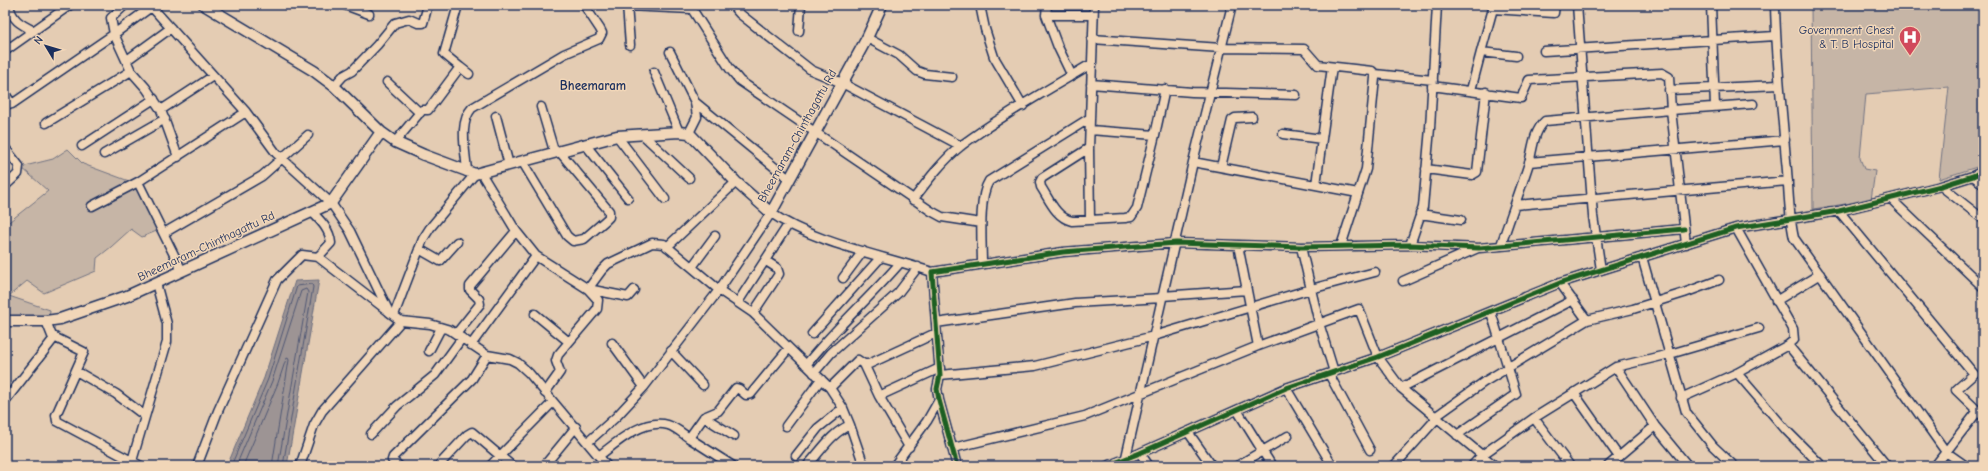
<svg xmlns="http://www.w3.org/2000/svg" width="1988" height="471" font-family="'Comic Neue',sans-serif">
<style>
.green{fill:#c6b5a6;stroke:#707282}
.water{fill:#9d9494;stroke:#696c7e}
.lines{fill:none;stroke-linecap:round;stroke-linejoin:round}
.shore{stroke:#4f5774;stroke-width:1}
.minor-casing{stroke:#1b2f5e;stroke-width:11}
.tertiary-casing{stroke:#1b2f5e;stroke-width:13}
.minor{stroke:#f1d6b8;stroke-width:8}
.tertiary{stroke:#f1d6b8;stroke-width:10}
.cycleway-casing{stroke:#f1d6b8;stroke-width:8}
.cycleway{stroke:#1b5e20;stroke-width:5}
.labels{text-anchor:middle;stroke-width:3;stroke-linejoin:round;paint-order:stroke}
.poi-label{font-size:12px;fill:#1b2f5e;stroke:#f1d6b8;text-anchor:end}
.street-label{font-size:12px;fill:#1b2f5e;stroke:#f1d6b8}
.neighbourhood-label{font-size:13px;font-weight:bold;fill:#1b2f5e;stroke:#f1d6b8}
</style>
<rect width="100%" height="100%" fill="#e4ccb3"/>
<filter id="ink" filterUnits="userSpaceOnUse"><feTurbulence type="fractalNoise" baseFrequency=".025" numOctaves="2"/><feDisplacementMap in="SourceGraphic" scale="8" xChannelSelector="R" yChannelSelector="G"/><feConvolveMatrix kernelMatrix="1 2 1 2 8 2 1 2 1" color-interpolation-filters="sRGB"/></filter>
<g filter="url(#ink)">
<!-- green -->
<path class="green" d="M1811 5H1983V165L1939 179 1949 87 1866 94 1860 158 1864 169 1875 171 1871 200 1813 209Z
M68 149 83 164 137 184 159 230 142 237 131 229 111 247 97 258 96 271 44 293 27 281 9 296 50 310 49 319H5V225L48 191 21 167 53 159Z"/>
<!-- water -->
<path class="water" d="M319 280 287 466H227L264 378 295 281Z"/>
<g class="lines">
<!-- shore -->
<path class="shore" d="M231 466 268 379 297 286 312 284 313 287 283 466
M236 466 272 381 301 291 306 289 308 292 278 466
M243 466 278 383 286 359 288 358 289 360 272 466"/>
<!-- minor casing -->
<g class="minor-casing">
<path id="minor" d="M9 5C12 20 20 24 34 31
M125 5 111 18 114 34 151 7
M150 5 246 112 276 153 331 203 350 231 389 312 401 321 430 324 450 330 487 355 510 359 518 363 529 373 607 466
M345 5 369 14
M458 5 444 54 460 67
M627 5 630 45
M732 5 740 14 811 70 842 83 961 146
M980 5 985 29 994 57 1023 106
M1047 5 1046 15H1093
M1494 5 1481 52 1516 56
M1577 5 1593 216 1601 270
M1711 5 1715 106
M1775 5C1776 57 1782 108 1786 160 1789 186 1788 212 1794 238L1946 452 1966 466
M627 6 692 9 730 69 740 81 931 211 942 217 981 223
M1493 9 1554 13 1555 5
M1046 15 1058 47 1072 76
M799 31 801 5
M867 38 899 55 917 71 925 74 952 77
M1092 39 1221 48 1304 49 1318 65 1372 71 1375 74V78L1366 169 1341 246
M5 51 70 5
M1544 51 1775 36
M670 52 695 102 697 117 689 133
M127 60 171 28
M654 72 679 132
M1375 74 1433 80
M387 82 420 113
M1091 84 1192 92 1296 95
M334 86 343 76 352 71 377 45 395 23 409 19 418 23H423L428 5
M1432 86 1521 98 1529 80 1662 73 1669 77 1671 110 1753 104
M1471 90 1481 52
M1669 90 1779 85
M5 94 12 104 114 34 131 71 146 88 161 110 178 157
M695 102 789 179
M541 107 554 151
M161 110 213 76
M496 116 509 165
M46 123 131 71
M1090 130 1155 135 1165 89
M642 134 689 178
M1283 134 1322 139 1332 67
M617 136 665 199
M395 142 422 110H428L460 67 469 74
M585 144 628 198
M82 146 154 99
M5 148 19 166 18 174 5 186
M1089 148 1042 178 1040 182 1041 187C1049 199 1056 218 1072 221L1125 218 1131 217 1137 208 1155 135
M104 154 165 119
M522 161 567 236 573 241 584 239 606 220 609 217V211L559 151
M1193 162 1358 193
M1529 162 1785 140
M1221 167 1232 120 1235 118 1252 117
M1426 169 1472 175 1477 172 1486 92
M467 172C466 152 458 123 472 108L564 54 599 39 602 33 600 29 584 5
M481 173 516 231 536 256 588 289 602 270 608 264 652 243 664 244 719 290 753 313 830 388 843 408 850 425 864 466
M1973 176 1983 184
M138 182 182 271
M1316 185 1322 139
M1941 186 1983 219
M1891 199 1983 287
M913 200C928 180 943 160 962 145 1002 115 1048 90 1091 64
M1515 205 1788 181
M92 206 138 182 246 112
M1839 211 1974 374 1956 390 1983 416
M312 212C321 221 330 230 331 243L318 257
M1420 214 1461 220
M1090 220 1089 148 1094 5
M164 233 262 176 308 135
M1238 245 1258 346
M1410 245 1423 207 1430 128 1437 5
M1501 245C1510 218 1520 191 1529 163 1533 149 1533 132 1545 121L1671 110 1686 244
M667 247 736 182
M1301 247 1319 323 1334 372
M419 249 440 261 457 242
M1642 257 1686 412 1713 446 1734 466
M982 264C982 243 978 198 989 181L1090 118
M692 267 715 236
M843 278 863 251
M1403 281 1478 248
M1560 283 1587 320
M588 289 628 297 634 290
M1162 296 1247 290
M1776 301 1820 274
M738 302 788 225
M753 313 779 274 777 268 766 261
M535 314 569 342
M394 315 423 239 430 228 475 174
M46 321 52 336 84 352 56 415 57 421 141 466
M936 323 1075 303 1162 298
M456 334 480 304 479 299 470 290V286L516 231
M812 334 881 257
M612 343 644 387
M471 345 536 256
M1788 345 1887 466
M429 351 441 328
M671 351 703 385
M864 364H869L936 333
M806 365C835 328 870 298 900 263
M1616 367 1655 426 1688 466
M76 371 116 394 145 416
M814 373 831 353 898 293 918 267
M1737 373 1786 430 1822 466
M1329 374 1370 450
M940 375 1035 366 1154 336 1311 289 1375 272
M830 388 858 360 864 364 879 396
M1286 388 1332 465 1330 466
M1401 388 1573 300
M545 393 560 372 556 361 558 355 597 309 598 300 588 289
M1574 393 1619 457
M1681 398 1737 373 1788 345 1794 340 1793 329 1736 228
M5 401 55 337
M1237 410 1272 466
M704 417 718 411 736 388 739 389 746 395 751 394 789 348
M1435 417 1484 382 1587 320 1633 309 1684 293 1719 280
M1534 418 1570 466
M786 426 821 379
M1188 432 1212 466
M371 434 397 406 435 375 462 338
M1457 435 1516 394 1491 312
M689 438 733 466
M588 442 616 417 644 387 719 290 771 213C814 243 881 255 932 272
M909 447 879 396 940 368
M953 448 1085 416 1258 346 1359 309 1378 357 1401 388 1495 466
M1140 453 1149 466
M599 456C617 442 643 418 668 425 675 427 682 433 689 438L704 417 734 436
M796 456 818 428 843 408
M132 461 167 342V324L156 283
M197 466 218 411 277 280 302 255 318 257 388 311
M300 466 314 425 322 411 401 321
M399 466 392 460 393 457 472 379 487 355
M438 466 467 435 472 432 512 466
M490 466 553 402
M544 466 576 427
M807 466C821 451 831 433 850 425
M894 466 927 421 939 400
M957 466 939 400 937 389 940 375 932 272 1063 252 1176 243 1301 247 1410 245 1479 248 1684 229
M1107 466 1140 453 1286 388 1378 357 1560 283 1601 270 1736 228 1839 211 1941 186 1973 176 1983 171
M1124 466 1193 162 1232 5
M1237 466 1288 436
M1394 466 1437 418
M1472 466 1482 455 1534 418 1616 367 1670 354 1759 328
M1608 466 1655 426
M1935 466 1977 412"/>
</g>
<!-- tertiary casing -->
<g class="tertiary-casing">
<path id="tertiary" d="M204 5 314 71 334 86 381 132 395 142 424 155 475 174 617 136 679 132 689 133 736 182 771 213 867 38 882 5
M5 321H46L60 319 127 296 331 203 381 132"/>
</g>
<!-- minor -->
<use href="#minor" class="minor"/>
<!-- tertiary -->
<use href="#tertiary" class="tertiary"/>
<!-- cycleway casing -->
<g class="cycleway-casing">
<path id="cycleway" d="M957 466 939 400 937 389 940 375 932 272 1063 252 1176 243 1301 247 1410 245 1479 248 1684 229
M1107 466 1140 453 1286 388 1378 357 1560 283 1601 270 1736 228 1839 211 1941 186 1973 176 1983 171"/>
</g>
<!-- cycleway -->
<use href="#cycleway" class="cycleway"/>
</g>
</g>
<!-- icons -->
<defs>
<g id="hospital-pin" transform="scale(1.15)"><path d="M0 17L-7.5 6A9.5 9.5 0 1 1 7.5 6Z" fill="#d1495b" stroke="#f1d6b8"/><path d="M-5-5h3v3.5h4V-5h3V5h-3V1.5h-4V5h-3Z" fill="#fff"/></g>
</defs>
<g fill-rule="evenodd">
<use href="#hospital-pin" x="1910" y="37"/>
</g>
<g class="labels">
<!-- poi labels -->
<g class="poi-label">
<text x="1894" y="34">Government Chest<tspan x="1894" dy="14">&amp; T. B Hospital</tspan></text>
</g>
<!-- street labels -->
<g class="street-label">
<text transform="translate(797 136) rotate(-61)" y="4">Bheemaram-Chinthagattu Rd</text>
<text transform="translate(206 246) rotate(-25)" y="4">Bheemaram-Chinthagattu Rd</text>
</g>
<!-- neighbourhood labels -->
<g class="neighbourhood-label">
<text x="593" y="90">Bheemaram</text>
</g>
</g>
<!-- margin -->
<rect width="1988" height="471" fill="none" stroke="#f1d6b8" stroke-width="20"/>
<rect x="10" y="10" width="1968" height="451" fill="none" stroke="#1b2f5e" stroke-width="1.5" filter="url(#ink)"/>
<!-- north arrow -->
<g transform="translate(46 46) rotate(308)" stroke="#f1d6b8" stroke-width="3" paint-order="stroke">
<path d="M0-3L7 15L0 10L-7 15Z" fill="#1b2f5e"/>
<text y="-6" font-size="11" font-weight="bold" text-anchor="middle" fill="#1b2f5e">N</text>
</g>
</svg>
